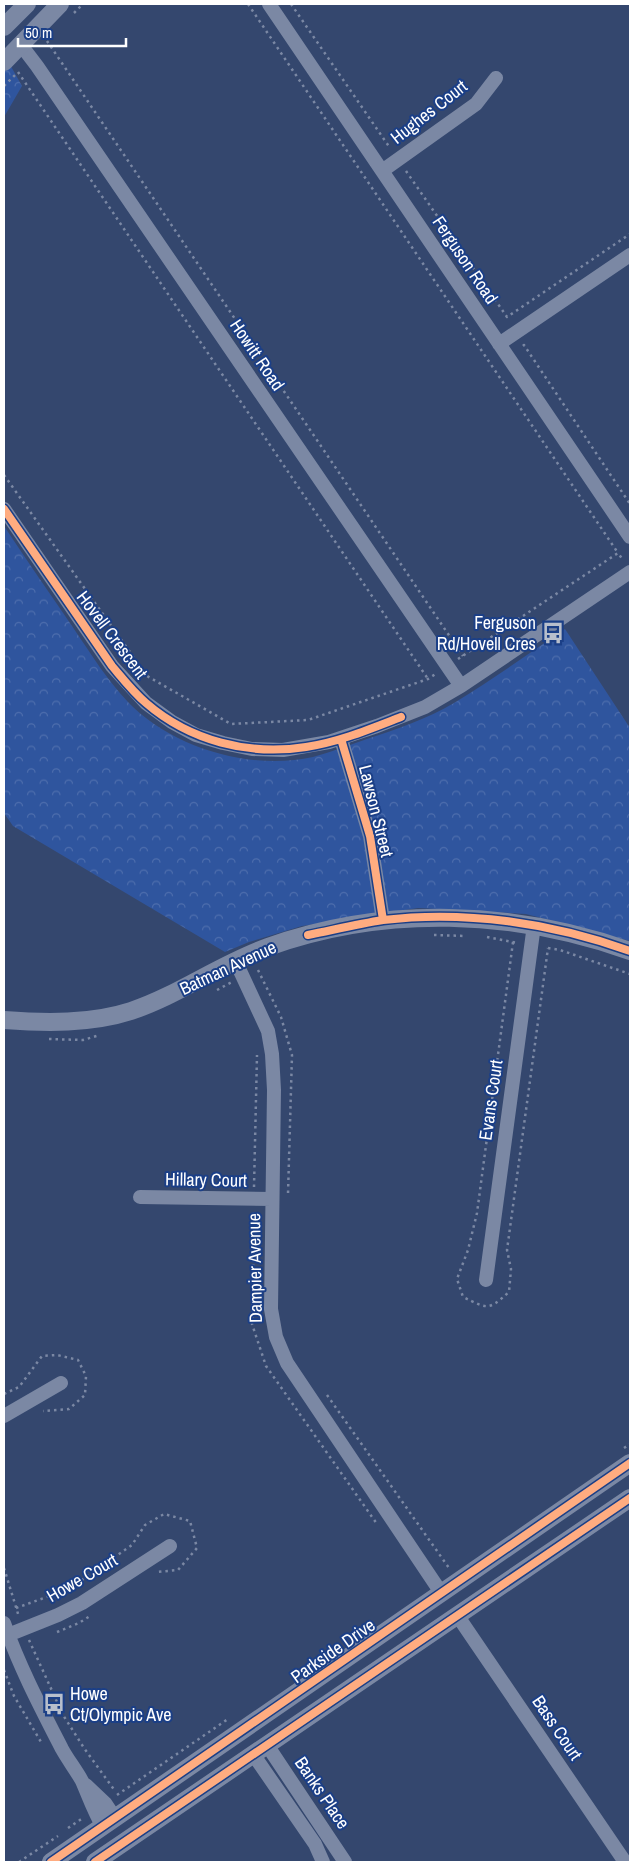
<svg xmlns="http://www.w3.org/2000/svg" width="634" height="1866" font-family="'Archivo Narrow',sans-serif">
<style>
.forest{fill:url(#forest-crowns)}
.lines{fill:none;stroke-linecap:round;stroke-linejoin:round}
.path{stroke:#7b88a4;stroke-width:2.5;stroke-dasharray:2.5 4;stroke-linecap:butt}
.minor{stroke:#7b88a4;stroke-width:14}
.tertiary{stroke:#7b88a4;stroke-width:18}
.cycleway-casing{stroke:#1b3f87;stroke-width:11}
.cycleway{stroke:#ffac80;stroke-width:8}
.labels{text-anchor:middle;stroke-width:4;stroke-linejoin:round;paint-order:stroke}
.street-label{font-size:18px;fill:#fff;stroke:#1b3f87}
.poi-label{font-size:18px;fill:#fff;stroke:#1b3f87;text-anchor:end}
</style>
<defs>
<pattern id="forest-crowns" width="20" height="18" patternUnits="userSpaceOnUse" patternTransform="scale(1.25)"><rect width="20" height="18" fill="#2f559e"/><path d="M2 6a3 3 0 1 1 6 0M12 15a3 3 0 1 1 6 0" fill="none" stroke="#4e6ead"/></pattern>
</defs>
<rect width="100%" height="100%" fill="#34476e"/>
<!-- forest -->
<path class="forest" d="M4 54 22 86 4 117Z
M4 526C27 561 51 595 74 629 91 654 107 680 128 702 172 748 251 771 313 757 331 752 349 745 367 739 397 729 427 719 454 703 492 680 528 654 565 629L630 728V941L526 914 418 908 302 926 249 942 225 952 13 826 4 813Z"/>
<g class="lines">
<!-- path -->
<path class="path" d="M248 4 618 553
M291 4 390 148
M74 13 83 4
M47 41 463 656
M18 72 428 679
M4 86 15 75
M406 171 507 317 630 234
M523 346 524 345 630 504
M4 475 147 676 231 724 308 720 428 679 437 673
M458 659 618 553 623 560
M434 935 466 936
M487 937 518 943
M513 942 477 1213 468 1250 457 1279 463 1297C488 1309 488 1311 509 1292L511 1269 507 1250 548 948
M548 948 560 950 630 974
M258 970 281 1017 292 1055 288 1194
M217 990 232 982
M49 1039 83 1040 100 1035
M254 1187 257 1055
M254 1212 252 1324 266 1366 377 1524
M4 1394 19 1387 42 1356 57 1355 78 1360 86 1376 85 1395 69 1409 43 1411
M327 1395 449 1568
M624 1448 630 1444
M4 1568 19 1617
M16 1608 69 1589 132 1545 145 1525 164 1514 190 1521 197 1548 178 1570 157 1572
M57 1632 79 1623 90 1616
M29 1640 63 1715 84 1748 115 1791
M4 1670 14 1696 41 1742
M117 1795 228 1719
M68 1828 83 1818
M19 1862 58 1836"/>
<!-- minor -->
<path class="minor" d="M269 4 630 537
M21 45 37 66 461 686
M382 171 476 104 496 78
M499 344 630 255
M4 509 112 666 146 703 172 722 196 735 223 743 252 749 283 750 329 742 377 726 425 707 461 686 630 572
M341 739 370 836 383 920
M235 960 268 1031 272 1054 274 1090 271 1309 276 1337 287 1363 442 1594
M140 1197 272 1199
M486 1280 534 925
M4 1416 61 1383
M457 1615 625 1862
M4 1623C19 1666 41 1708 62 1749 68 1760 76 1770 82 1781 89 1797 94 1812 103 1827
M8 1635 58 1615 82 1603 170 1546
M267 1745 345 1862
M253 1754 315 1844 323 1862
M86 1785 105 1803 115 1818"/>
<!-- tertiary -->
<path class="tertiary" d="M4 27 27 4
M4 62 60 4
M4 1020C45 1023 91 1024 131 1011 179 995 220 964 268 947 385 905 514 910 630 951
M51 1862 630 1463
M95 1862 630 1498"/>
<!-- cycleway casing -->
<g class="cycleway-casing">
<path id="cycleway" d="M4 509 112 666C123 679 133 692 146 703 190 741 249 756 306 747 339 742 370 729 401 717
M341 739 370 836 383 920
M308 935C333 930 358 924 383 920 466 910 552 923 630 951
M51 1862 630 1463
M95 1862 630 1498"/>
</g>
<!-- cycleway -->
<use href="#cycleway" class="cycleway"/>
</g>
<!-- icons -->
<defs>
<g id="bus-bare" transform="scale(1.725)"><path d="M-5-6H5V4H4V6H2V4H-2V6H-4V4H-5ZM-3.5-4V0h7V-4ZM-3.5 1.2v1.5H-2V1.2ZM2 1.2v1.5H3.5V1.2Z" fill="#b8bfcc" stroke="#1b3f87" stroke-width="2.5" paint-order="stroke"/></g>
</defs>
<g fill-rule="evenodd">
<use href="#bus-bare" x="553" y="633"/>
<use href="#bus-bare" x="54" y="1704"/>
</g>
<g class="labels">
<!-- street labels -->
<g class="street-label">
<text transform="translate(429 112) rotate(-38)" y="6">Hughes Court</text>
<text transform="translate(465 260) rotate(56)" y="6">Ferguson Road</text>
<text transform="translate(257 355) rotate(56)" y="6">Howitt Road</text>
<text transform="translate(112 635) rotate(53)" y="6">Hovell Crescent</text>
<text transform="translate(376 811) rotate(76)" y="6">Lawson Street</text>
<text transform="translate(228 968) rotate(-25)" y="6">Batman Avenue</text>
<text transform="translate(491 1100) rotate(-82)" y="6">Evans Court</text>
<text transform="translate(206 1180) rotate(1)" y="6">Hillary Court</text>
<text transform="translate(255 1268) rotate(-91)" y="6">Dampier Avenue</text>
<text transform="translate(82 1578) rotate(-30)" y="6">Howe Court</text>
<text transform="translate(333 1651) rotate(-35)" y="6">Parkside Drive</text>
<text transform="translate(557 1728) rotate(56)" y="6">Bass Court</text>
<text transform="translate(322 1793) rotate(56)" y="6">Banks Place</text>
</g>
<!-- poi labels -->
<g class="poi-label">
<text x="536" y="629">Ferguson<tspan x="536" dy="21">Rd/Hovell Cres</tspan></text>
<text x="70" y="1700" text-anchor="start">Howe<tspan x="70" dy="21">Ct/Olympic Ave</tspan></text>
</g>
</g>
<!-- border -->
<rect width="634" height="1866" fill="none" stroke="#ffffff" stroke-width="10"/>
<!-- scale -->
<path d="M18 38v8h108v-8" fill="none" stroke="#ffffff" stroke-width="2.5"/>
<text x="25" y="38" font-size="15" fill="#ffffff" stroke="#1b3f87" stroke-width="4" paint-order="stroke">50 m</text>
</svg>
